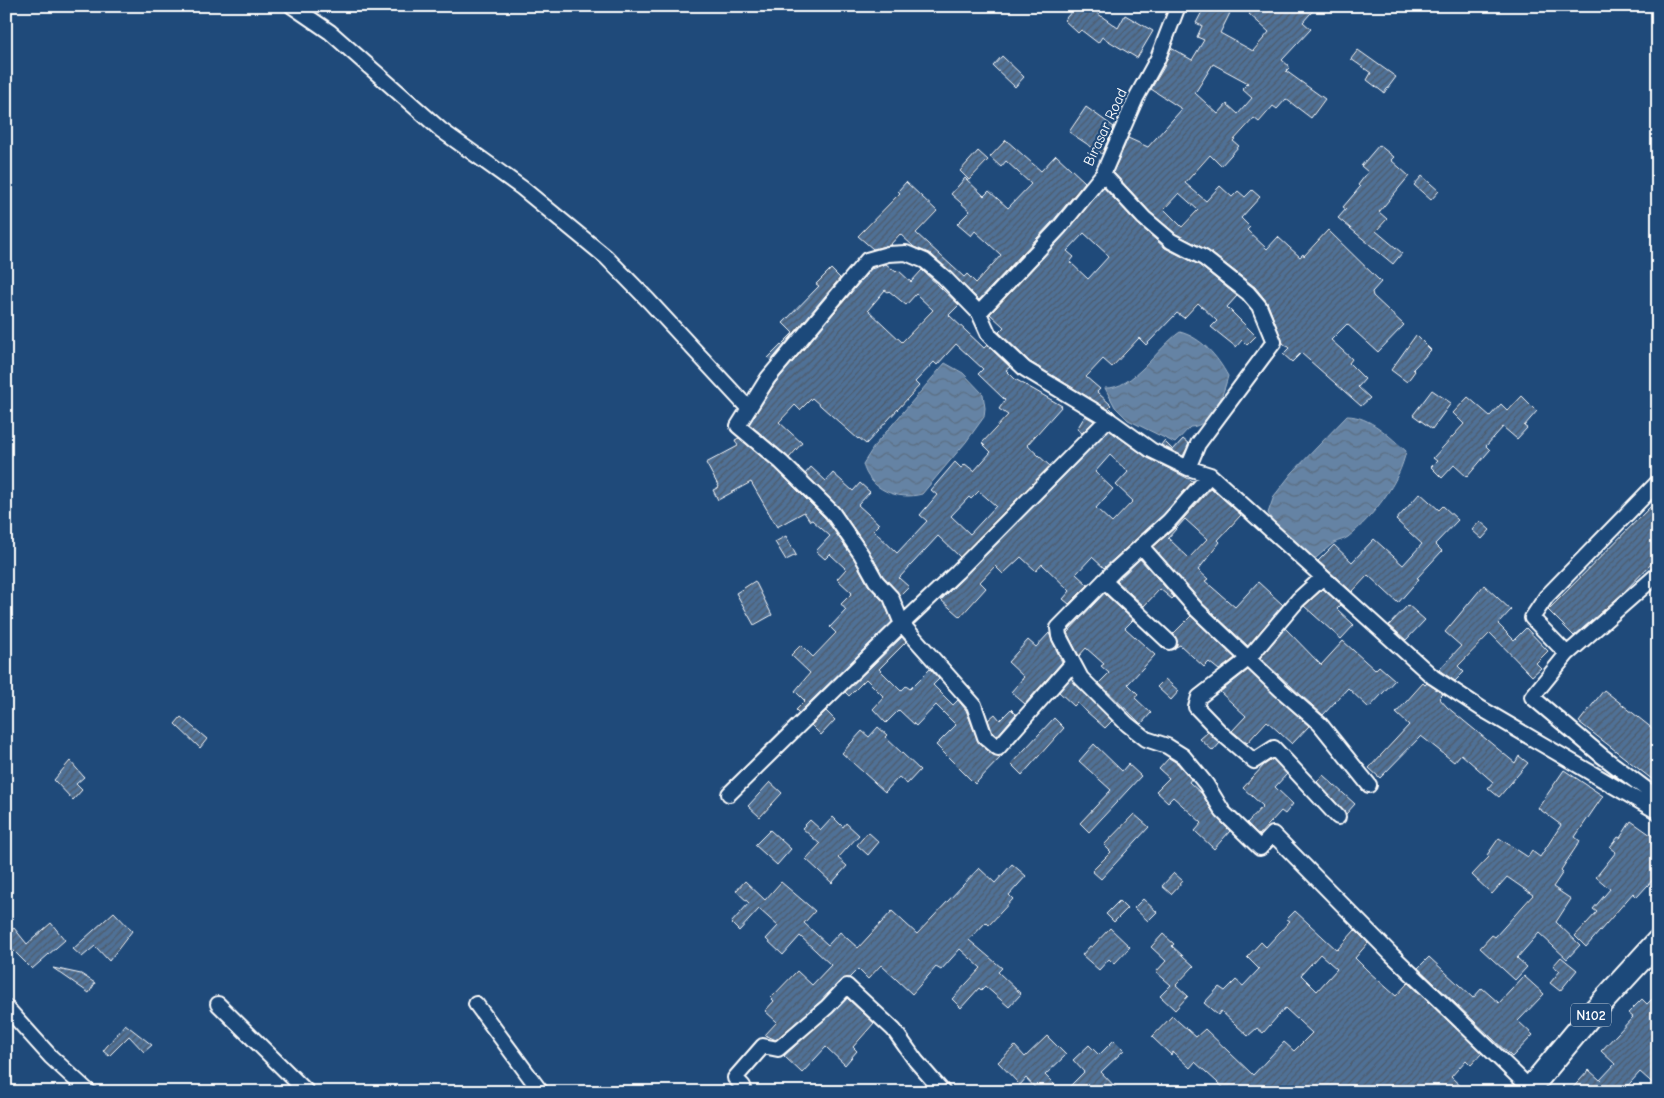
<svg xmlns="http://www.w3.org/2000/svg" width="1664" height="1098" font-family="'Comic Neue',sans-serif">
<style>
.water{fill:url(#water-waves);stroke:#a3b5c8}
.building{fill:url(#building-hatch);stroke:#fff;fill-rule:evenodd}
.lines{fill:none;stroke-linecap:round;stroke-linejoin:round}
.minor-casing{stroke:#fff;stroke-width:18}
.trunk-casing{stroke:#fff;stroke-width:26}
.minor{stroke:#1f4a7a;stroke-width:14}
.trunk{stroke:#1f4a7a;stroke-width:22}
.labels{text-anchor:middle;stroke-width:4.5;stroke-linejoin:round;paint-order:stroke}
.shield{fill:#1f4a7a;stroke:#bcc9d7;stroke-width:1}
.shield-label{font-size:14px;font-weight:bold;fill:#fff}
.street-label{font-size:15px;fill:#fff;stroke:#1f4a7a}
</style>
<defs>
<pattern id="water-waves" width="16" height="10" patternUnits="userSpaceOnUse" patternTransform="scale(1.25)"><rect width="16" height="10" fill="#6583a4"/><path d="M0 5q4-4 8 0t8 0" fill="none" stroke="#5b6d81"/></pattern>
<pattern id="building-hatch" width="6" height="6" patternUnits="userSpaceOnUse" patternTransform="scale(1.25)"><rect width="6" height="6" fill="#507197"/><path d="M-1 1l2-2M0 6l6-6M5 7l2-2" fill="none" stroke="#4e5b6a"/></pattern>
</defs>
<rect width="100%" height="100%" fill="#1f4a7a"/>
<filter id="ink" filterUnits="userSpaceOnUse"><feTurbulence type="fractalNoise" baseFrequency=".02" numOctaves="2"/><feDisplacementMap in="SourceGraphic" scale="10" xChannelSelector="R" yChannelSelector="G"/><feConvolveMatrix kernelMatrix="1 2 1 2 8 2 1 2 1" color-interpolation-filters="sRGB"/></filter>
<g filter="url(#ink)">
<!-- water -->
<path class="water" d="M1180 332C1202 338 1217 356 1228 376 1224 393 1212 427 1190 427L1175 443 1128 420 1115 407 1105 388C1133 390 1158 347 1180 332Z
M945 363 963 373 983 394 985 408 984 417 966 442 922 494C897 501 869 489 863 464L875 445Z
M1347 416C1370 416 1390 437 1406 451 1400 482 1373 517 1348 537 1344 540 1339 540 1334 543 1328 547 1322 553 1316 558L1310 557 1273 522 1268 513 1274 496 1292 473Z"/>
<!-- building -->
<path class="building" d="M1077 6H1087L1118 28 1125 15 1153 31 1137 58 1102 37 1098 43 1081 30 1078 33 1064 20Z
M1205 6H1219L1230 13 1220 33 1253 51 1269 32 1249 14 1256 6H1317L1303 22 1311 29 1282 60 1290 67 1286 71 1325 99 1311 118 1286 99 1277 109 1273 106 1259 122 1254 118 1233 141 1239 146 1221 166 1210 155 1185 183 1206 201 1220 186 1232 197 1238 191 1245 197 1252 190 1260 197 1241 218 1250 227 1247 230 1267 249 1278 237 1300 257 1303 254 1304 256 1328 230 1381 282 1372 292 1373 296 1404 325 1378 352 1347 324 1331 340 1352 359 1349 363 1365 379 1358 387 1370 398 1361 406 1301 353 1292 362 1283 354 1289 348 1283 343 1267 302 1255 287 1209 251 1176 234 1150 212 1113 172 1128 138 1148 147 1182 109 1151 89 1164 67 1171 48 1192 60 1204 40 1197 37 1202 26 1196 23ZM1213 64 1248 83 1242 89 1252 98 1238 114 1227 104 1218 114 1195 93ZM1179 193 1198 210 1182 227 1164 209Z
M1358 50 1396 77 1384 93 1367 80 1371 73 1351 59Z
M1002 56 1024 77 1015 87 993 66Z
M1086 107 1114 127 1102 154 1069 132Z
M1006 140 1041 171 1056 155 1085 182 1052 222 979 300 931 254 914 247 900 234 890 245 873 249 858 236 900 193 898 191 906 182 937 211 916 233 964 277 967 274 976 283 1001 255 975 231 971 236 957 224 970 211 951 194 965 178 984 196 989 191 1008 208 1031 184 1006 161 1001 167 990 157Z
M1379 145 1394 157 1391 160 1409 176 1379 212 1387 219 1376 231 1402 253 1393 264 1338 218 1346 209 1343 207 1360 187 1358 185 1368 172 1361 166Z
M978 151 988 160 969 180 960 171Z
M1422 176 1439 191 1431 200 1414 185Z
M1103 187 1138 224 1165 248 1199 265 1237 296 1227 307 1256 336 1247 345 1242 340 1236 347 1211 327 1217 321 1198 303 1184 318 1177 313 1146 345 1139 338 1112 367 1103 359 1086 377 1100 389 1097 392 1111 405 1109 407 1116 414 1030 362 999 332 1004 327 990 314 1065 234ZM1084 233 1109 256 1088 279 1070 262 1074 257 1067 251Z
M886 264 896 272 898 270 911 282 922 270 959 305 949 315 984 348 987 345 1010 367 1006 370 1015 379 1062 406 1027 445 1050 466 960 557 938 536 899 578 909 587 900 596 883 576 868 549 839 507 805 474 811 467 826 481 833 473 853 491 860 483 870 492 858 505 879 524 873 530 897 553 927 521 920 515 937 495 931 490 955 462 961 468 965 464 974 471 991 452 982 443 1008 415 999 409 1005 400 978 374 983 369 956 344 937 365 934 362 915 382 919 386 866 444 859 438 858 439 812 398 800 410 795 405 779 422 802 443 789 458 749 424 775 383 871 269ZM885 290 888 292 889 291 906 305 916 294 933 310 902 342 868 310ZM979 491 996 506 970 534 951 516 969 497 971 499Z
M831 269 840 278 771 361 768 358 793 333 783 323 819 286 816 284Z
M1416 335 1431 350 1413 369 1415 371 1407 382 1391 370Z
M1432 390 1451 403 1432 429 1413 415Z
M1522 396 1537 411 1524 426 1527 428 1517 439 1503 427 1486 446 1490 450 1467 477 1454 465 1442 478 1431 467 1437 461 1433 458 1464 424 1453 413 1468 397 1490 416 1501 404 1508 411Z
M1085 416 1094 421 1082 433 1077 429Z
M1109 430 1146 457 1193 481 1163 515 1104 568 1092 557 1076 574 1088 585 1069 604 1063 599 1070 591 1042 564 1036 571 1021 557 1003 574 995 566 980 582 986 588 960 617 941 600ZM1110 455 1128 472 1116 485 1133 501 1112 523 1096 508 1113 489 1095 472Z
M739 438 775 468 825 518 854 559 868 585 884 602 892 622 799 713 796 710 805 701 795 691 810 673 791 655 801 645 813 657 836 633 830 627 846 610 841 604 852 593 837 579 846 569 830 554 825 559 816 551 830 536 812 520 810 521 804 512 777 527 751 482 718 500 713 490 719 487 706 463 738 446 735 440Z
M1183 439 1189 444 1183 456 1161 445 1164 441 1173 450Z
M1211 488 1241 515 1218 540 1220 542 1198 570 1208 579 1205 581 1235 607 1258 582 1283 605 1248 646 1203 604 1153 547 1176 527ZM1185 519 1207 539 1189 558 1168 538Z
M1420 493 1439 510 1443 506 1458 520 1435 544 1442 551 1417 578 1419 579 1398 603 1368 575 1352 592 1318 561 1334 545 1352 562 1374 539 1403 565 1422 544 1396 520Z
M1658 499V557L1622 594 1574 636 1548 610Z
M1480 521 1490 530 1482 539 1472 530Z
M786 536 796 555 786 560 775 542Z
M1140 559 1174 597 1172 599 1160 589 1144 606 1117 581Z
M755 581 772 615 754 625 736 593Z
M1484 585 1511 610 1498 624 1514 640 1526 628 1548 651 1536 663 1541 668 1532 676 1490 633 1458 666 1464 672 1455 681 1439 670 1461 646 1445 632Z
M1323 589 1341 605 1337 609 1354 625 1341 639 1304 606Z
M1104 593 1133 620 1125 628 1155 655 1128 684 1138 694 1135 698 1151 713 1141 724 1099 683 1109 673 1101 666 1104 664 1086 648 1079 656 1067 633Z
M1408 605 1425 620 1406 640 1389 625Z
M1191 616 1235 658 1219 670 1209 662 1204 667 1180 645 1176 647 1177 640 1173 634Z
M1285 628 1321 665 1343 641 1375 670 1379 666 1395 680 1369 708 1348 688 1323 715 1260 658Z
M1049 633 1062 662 1025 704 1011 692 1024 677 1008 662 1028 640 1036 647Z
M902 637 906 642 879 669 901 691 906 686 910 689 930 669 939 679 933 685 953 705 958 700 966 710 979 743 993 755H1003L975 784 936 745 956 725 936 705 916 726 899 710 886 723 873 709 884 697 866 679 849 696 845 692Z
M1248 670 1309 726 1292 744 1267 721 1247 743 1232 731 1246 716 1220 692Z
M1071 678 1112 721 1105 728 1077 703 1074 706 1059 692Z
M1165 679 1179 691 1171 700 1157 687Z
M1423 683 1425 685 1427 683 1443 694 1439 698 1447 707 1515 763 1519 756 1528 763 1499 797 1488 788 1493 782 1461 754 1454 762 1421 736 1380 778 1369 768 1409 725 1396 713Z
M1604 690 1658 733V784L1579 722Z
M1011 709 1016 714 997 736 992 732 988 720 995 714 1000 720Z
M826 711 835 720 821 735 811 725Z
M181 717 207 739 200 748 175 724Z
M1054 718 1064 728 1022 775 1011 764Z
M878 727 887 735 885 737 920 770 907 784 899 777 885 792 842 753 862 731 869 737Z
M1208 732 1220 743 1213 751 1200 739Z
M1094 744 1122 771 1128 764 1141 776 1089 832 1080 823 1111 790 1079 761Z
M1169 758 1177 763 1191 779 1189 782 1202 794 1216 817 1230 831 1214 849 1195 831 1202 823 1173 797 1168 802 1156 791 1169 778 1159 769Z
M1273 759 1287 774 1275 787 1293 804 1285 814 1281 811 1259 835 1247 823 1263 806 1243 788 1264 765Z
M70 761 84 777 76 784 82 790 73 800 54 780Z
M1564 770 1603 796 1575 837 1580 841 1561 870 1563 872 1553 887 1571 899 1556 922 1580 945 1567 959 1539 933 1517 958 1527 967 1515 980 1480 948 1492 935 1495 937 1533 895 1507 877 1492 894 1472 875 1489 857 1487 855 1499 838 1528 857 1532 851 1540 857 1561 825 1538 808Z
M1323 775 1355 804 1346 814 1317 782Z
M770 782 782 793 760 817 748 806Z
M1134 814 1149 827 1101 879 1092 871 1111 852 1104 845Z
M833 817 843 827 846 823 859 835 838 858 847 866 832 883 806 859 820 844 802 828 810 820 821 830Z
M1631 821 1658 840V874L1637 897 1633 893 1586 947 1575 936 1597 912 1593 909 1610 889 1596 877 1616 852 1610 847 1618 837 1620 838Z
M770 830 791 849 777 865 755 845Z
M868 832 879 842 868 855 857 845Z
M1012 864 1026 876 1009 895 1013 899 989 925 986 922 969 940 1002 968 998 972 1021 994 1009 1007 985 986 981 990 979 988 961 1008 952 999 981 968 960 949 941 970 936 967 912 994 881 965 868 979 858 969 849 978 841 980 821 1001 776 1040 765 1035 777 1022 765 1011 774 1001 771 998 797 971 812 985 831 965 800 936 783 955 766 939 778 926 759 909 739 931 731 923 749 903 736 891 745 881 765 900 781 882 815 911 804 923 828 945 840 932 858 948 892 911 917 934 979 868 995 883Z
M1174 873 1183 881 1171 894 1162 886Z
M1143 899 1157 912 1148 921 1134 908Z
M1119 901 1127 909 1114 922 1106 914Z
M1295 911 1337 950 1355 930 1368 943 1355 958 1368 971 1396 996 1408 983 1482 1053 1471 1065 1466 1060 1451 1077 1467 1092H1257L1251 1086 1246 1092H1228L1195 1062 1190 1068 1173 1052 1171 1055 1152 1037 1172 1016 1196 1037 1205 1029 1253 1075 1284 1042 1294 1051 1312 1033 1285 1008 1263 1033 1257 1028 1248 1036 1221 1011 1218 1015 1204 1003 1219 987 1225 991 1236 980 1243 986 1259 969 1247 957 1261 942 1266 947 1290 921 1287 919ZM1320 954 1337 969 1317 991 1301 975Z
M114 912 132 931 109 961 95 946 82 957 73 949Z
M51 923 65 940 32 969 12 949 6 953V934L14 928 27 944Z
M1110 928 1130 947 1114 964 1109 959 1099 970 1082 955 1090 946 1092 947Z
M1163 934 1174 944 1172 946 1194 966 1176 985 1188 996 1175 1010 1160 996 1171 985 1156 972 1166 961 1151 947Z
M1429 957 1473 998 1482 988 1499 1003 1524 976 1544 994 1518 1021 1533 1035 1512 1057 1418 968Z
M1561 957 1577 970 1560 991 1550 983 1560 971 1553 966Z
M53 968 81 974 95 983 89 993Z
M1658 993V1088L1640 1072 1622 1092H1569L1589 1070 1600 1080 1615 1064 1601 1051 1633 1017 1628 1013 1642 999 1647 1004Z
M847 998 874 1023 853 1047 857 1051 845 1065 826 1047 802 1073 784 1056Z
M125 1024 152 1045 144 1052 129 1036 109 1056 103 1051Z
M1047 1036 1066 1055 1045 1075 1062 1092H1039L1026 1078 1020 1085 998 1062 1015 1046 1025 1057Z
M1114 1040 1124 1050 1101 1072 1120 1092H1064L1084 1072 1073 1060 1089 1045 1099 1055Z"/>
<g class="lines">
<!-- minor casing -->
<g class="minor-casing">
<path id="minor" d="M292 6 330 32 441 130 522 188 606 257 649 301 748 408
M1103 174 1144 218 1171 241 1204 258 1248 293 1259 306 1274 342 1198 444 1188 468
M979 313 1059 228 1103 174 1136 98 1158 58 1178 6
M1108 419 957 572 902 624 974 705 985 737 998 748 1073 663 1059 636 1058 628 1115 570 1169 521 1210 475
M1658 482 1546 597 1532 618 1567 654 1658 574
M1141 546 1197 610 1280 689 1320 724 1369 785
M1322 578 1298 600 1248 659 1199 697 1196 707 1221 733 1254 761 1274 748 1338 817
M1104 581 1169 642
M1567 654 1532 697 1602 756 1658 798
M1073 663 1081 678 1127 724 1146 739 1167 746 1183 756 1206 784 1223 812 1260 848 1273 834 1391 954 1530 1088
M729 794 902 624 891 597 876 581 861 554 832 512 781 462 738 426 768 378 867 260 888 254 906 253 925 261 944 277 979 313 989 335 1025 369 1108 419 1151 450 1188 468 1210 475 1433 677 1482 709 1658 812
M218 1004 307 1092
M476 1004 541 1092
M6 1007 51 1057 89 1092
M739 1092 743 1086 735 1078 763 1046 778 1049 827 1007 847 986 894 1030 916 1061 943 1092"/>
</g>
<!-- trunk casing -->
<g class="trunk-casing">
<path id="trunk" d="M1527 1092 1595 1010 1658 941"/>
</g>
<!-- minor -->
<use href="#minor" class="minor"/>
<!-- trunk -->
<use href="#trunk" class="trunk"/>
</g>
</g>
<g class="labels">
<!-- shield labels -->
<rect class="shield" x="1571" y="1003.5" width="40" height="23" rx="4"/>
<g class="shield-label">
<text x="1591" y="1020">N102</text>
</g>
<!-- street labels -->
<g class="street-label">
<text transform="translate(1105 127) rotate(-65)" y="5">Birasar Road</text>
</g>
</g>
<!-- margin -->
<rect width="1664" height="1098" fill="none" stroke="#1f4a7a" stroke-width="25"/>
<rect x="12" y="12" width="1639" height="1073" fill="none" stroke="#fff" stroke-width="2" filter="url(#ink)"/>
</svg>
